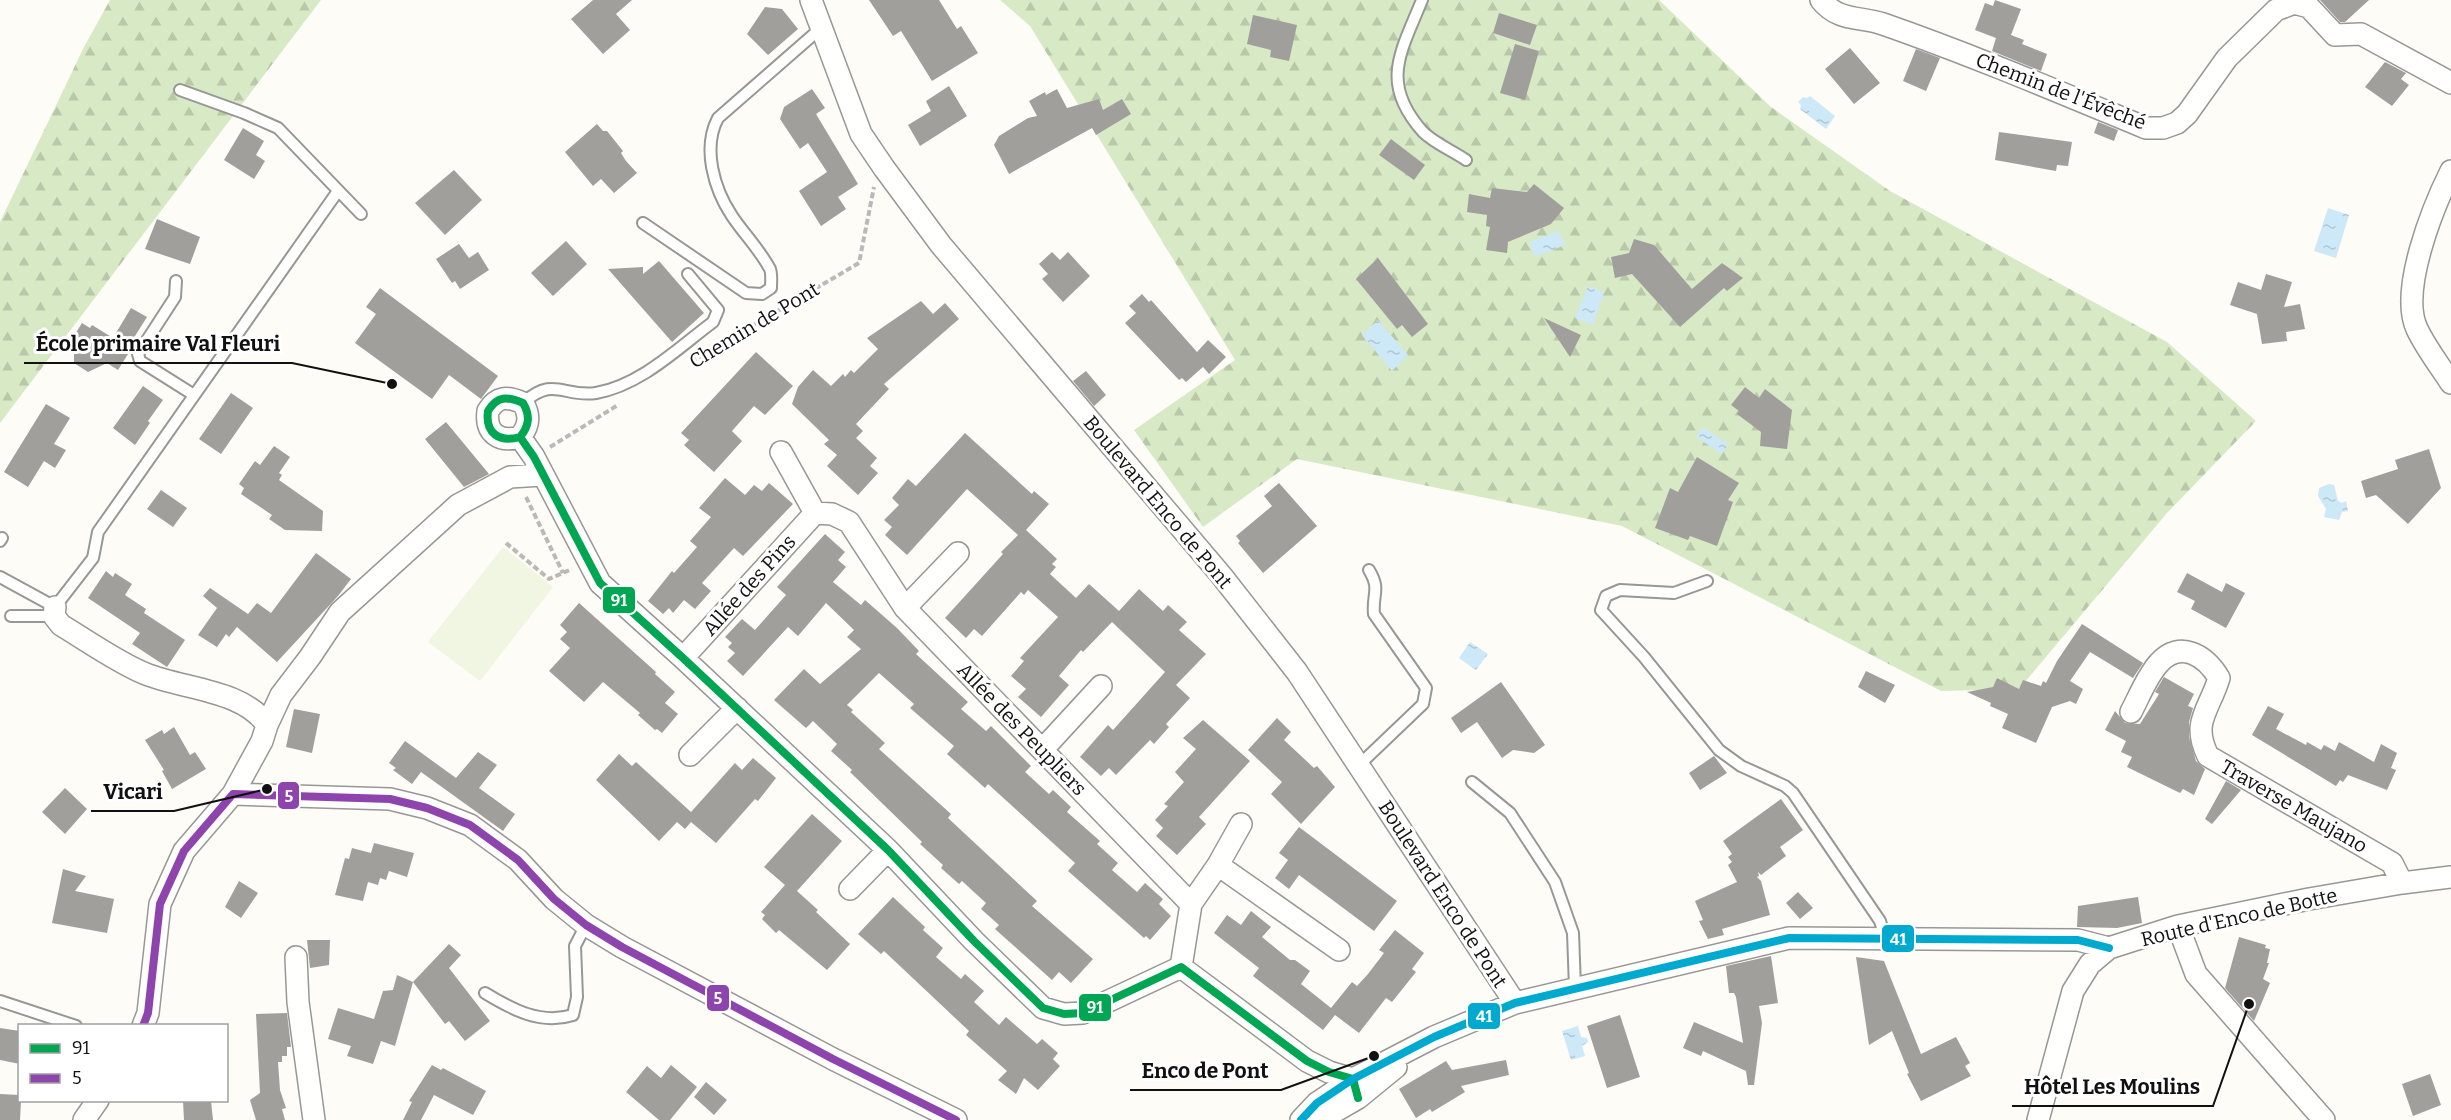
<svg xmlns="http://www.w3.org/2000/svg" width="2451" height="1120" font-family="Bitter,serif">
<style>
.forest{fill:url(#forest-firs)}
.pitch{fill:#f0f6e1}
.water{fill:url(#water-ripples)}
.building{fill:#a19f9c}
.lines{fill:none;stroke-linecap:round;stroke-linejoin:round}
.service-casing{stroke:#979795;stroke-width:14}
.minor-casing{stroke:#979795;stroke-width:24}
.path{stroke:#b9b9b8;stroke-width:4;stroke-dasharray:6 3;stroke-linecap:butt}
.service{stroke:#fffffe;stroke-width:10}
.minor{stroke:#fffffe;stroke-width:21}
.bus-1-casing{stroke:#fff;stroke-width:12}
.bus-2-casing{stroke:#fff;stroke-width:12}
.bus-3-casing{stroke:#fff;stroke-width:12}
.bus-1{stroke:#00a651;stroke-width:8}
.bus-2{stroke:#8e44ad;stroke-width:8}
.bus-3{stroke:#00a9ce;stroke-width:8}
.labels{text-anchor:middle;stroke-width:6;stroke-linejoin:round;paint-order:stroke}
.street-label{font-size:20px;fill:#111;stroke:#fff}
.leader{fill:none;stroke:#111;stroke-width:2}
.callout-dot{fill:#111;stroke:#fff;stroke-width:2}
.callout-label{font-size:21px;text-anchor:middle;font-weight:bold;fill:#111;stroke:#fff;stroke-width:6;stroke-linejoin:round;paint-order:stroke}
.line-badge{stroke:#fff;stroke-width:2}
.badge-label{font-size:16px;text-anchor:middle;font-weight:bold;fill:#fff}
</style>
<defs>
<pattern id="forest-firs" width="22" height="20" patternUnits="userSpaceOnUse" patternTransform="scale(1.5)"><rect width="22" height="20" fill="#d8eac5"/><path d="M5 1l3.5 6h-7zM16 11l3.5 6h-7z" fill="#b8c8a8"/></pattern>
<pattern id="water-ripples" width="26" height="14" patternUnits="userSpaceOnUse" patternTransform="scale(1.5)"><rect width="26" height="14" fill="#cde8f7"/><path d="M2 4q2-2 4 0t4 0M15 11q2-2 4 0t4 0" fill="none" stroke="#afc6d3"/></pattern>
</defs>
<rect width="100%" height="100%" fill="#fdfcf7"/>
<!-- forest -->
<path class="forest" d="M110 0H321L0 423V222L84 47Z
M1000 0H1659L1771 107 1890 191 2167 342 2256 421 2167 513 2019 689 1941 691 1622 526 1297 459 1203 527 1134 430 1235 360 1030 26Z"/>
<!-- pitch -->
<path class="pitch" d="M503 547 553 587 480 681 428 642Z"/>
<!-- water -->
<path class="water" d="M1810 96 1835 116 1826 129 1800 109 1801 105 1798 102 1803 97 1807 98Z
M2328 208 2349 215 2336 258 2314 251Z
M1559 231 1565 245 1535 257 1529 242Z
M1588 286 1604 292 1593 325 1575 318Z
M1378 320 1408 355 1392 371 1362 335Z
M1702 427 1728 444 1722 454 1696 437Z
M2329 484 2334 485 2338 501 2342 503 2346 501 2348 511 2342 512 2339 520 2324 517 2326 509 2318 496 2319 488Z
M1470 642 1488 654 1476 670 1459 658Z
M1578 1026 1581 1037 1587 1038 1588 1042 1582 1046 1585 1056 1571 1060 1562 1031Z"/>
<!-- building -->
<path class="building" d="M593 0H632L616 14 630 30 603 54 571 19Z
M869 0H939L957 29 961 26 978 53 932 81 901 31 893 36Z
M1995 0 2021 9 2011 35 2024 40 2022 44 2047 54 2041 71 1992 51 1996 38 1975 30 1985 3 1993 6Z
M2320 0H2369L2345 22H2340Z
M765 7 782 9 798 29 768 55 747 34Z
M1499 13 1537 25 1530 45 1493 33Z
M1253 15 1297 25 1289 61 1270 57 1271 50 1247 44Z
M1515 44 1539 51 1525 100 1500 93Z
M1850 48 1880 83 1854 104 1825 69Z
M1916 49 1940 58 1926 91 1903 81Z
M2385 62 2406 73 2401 79 2409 85 2392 106 2365 87Z
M949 86 967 116 920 146 908 125 931 111 926 101Z
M812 89 825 108 816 114 858 184 838 197 846 209 821 226 799 191 827 172 808 143 800 149 780 119 784 107Z
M1057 89 1067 108 1099 99 1103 110 1122 99 1131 114 1096 135 1092 128 1009 174 994 145 999 136 1028 118 1037 116 1029 101 1045 92 1046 95Z
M2098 122 2118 130 2114 141 2094 133Z
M597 124 603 131H607L623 151 621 153 626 161 637 173 614 193 601 179 593 186 565 152Z
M243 128 264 141 256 155 265 161 254 179 224 160Z
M1999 132 2072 142 2068 166 2057 165 2056 171 1995 160Z
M1391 139 1425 165 1414 180 1379 155Z
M454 170 482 200 445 235 415 203Z
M1534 184 1564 208 1551 224 1508 242 1507 253 1486 250 1490 227 1486 226 1487 215 1467 212 1469 194 1490 198 1492 188 1527 192Z
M157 219 200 237 190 264 145 249Z
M1634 239 1654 245 1692 289 1722 263 1743 278 1727 291 1724 288 1680 327 1632 274 1615 278 1611 257 1629 253Z
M566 241 587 264 553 296 531 273Z
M459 244 469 258 478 252 489 270 460 289 455 281 452 283 436 259Z
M1052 252 1060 260 1068 252 1090 276 1063 302 1042 279 1048 274 1039 264Z
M1378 258 1428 324 1412 337 1402 325 1397 329 1356 279Z
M659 261 704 313 672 342 608 269 643 267V274Z
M2266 274 2292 282 2284 307 2300 304 2305 329 2286 332 2287 341 2262 344 2257 314 2230 305 2238 282 2261 290Z
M380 288 498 376 481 399 449 375 432 399 355 343 376 314 366 307Z
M1142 294 1149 302 1151 300 1197 352 1208 340 1226 357 1209 374 1203 367 1186 382 1182 378 1179 380 1125 323 1136 313 1129 306Z
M921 301 933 314 945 303 959 319 884 384 889 389 856 424 863 431 856 438 877 458 870 466 878 473 858 495 827 466 837 455 824 444 829 440 792 404 798 387 813 370 831 386 843 374 845 377 851 370 854 373 878 349 867 338Z
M131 308 147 317 130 344 133 346 118 370 107 363 88 372 74 363V351L67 347 82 323 90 328 92 325 113 338Z
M1544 318 1581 335 1570 357Z
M756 352 793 386 765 415 754 406 732 431 742 441 714 472 684 445 689 440 681 433Z
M1086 371 1106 395 1094 406 1073 381Z
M143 386 163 400 148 421 150 423 135 445 113 428Z
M1745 387 1759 398 1765 389 1792 410 1787 449 1760 446 1761 432 1737 414 1739 411 1731 405Z
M231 393 253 408 221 454 199 439Z
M46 404 70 418 54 444 66 450 55 468 44 461 28 487 4 472Z
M446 422 489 474 464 487 425 439Z
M965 433 1032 494 1034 491 1049 504 1026 530 1057 559 1052 564 1056 567 1050 574 1076 598 1089 584 1119 611 1139 589 1163 611 1168 605 1187 622 1179 630 1206 654 1176 685 1190 698 1166 724 1169 727 1154 744 1150 740 1116 775 1109 768 1101 776 1080 757 1108 725 1113 730 1165 672 1112 622 1083 652 1081 650 1059 676 1069 685 1041 717 1018 697 1026 689 1011 676 1024 661 1020 658 1058 617 1028 590 1024 595 1021 592 982 636 974 629 966 638 945 618 1003 554 1001 552 1018 535 967 489 907 555 885 535 892 527 884 520 899 505 892 498 908 479 916 486Z
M274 446 290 457 279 473 282 475 279 480 323 511 322 531 285 530 269 519 272 515 241 494 244 488 239 484 255 461 260 465Z
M2429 449 2441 488 2408 524 2376 495 2366 498 2361 481 2398 469 2395 460Z
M1697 457 1739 483 1728 500 1733 502 1717 546 1690 536 1688 540 1655 528 1670 488 1678 492Z
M725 478 745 495 754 485 762 491 769 483 793 504 743 556 734 548 702 583 711 591 695 609 684 600 673 613 669 608 663 614 648 601 672 571 674 573 697 547 690 541 711 517 699 508Z
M1279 483 1317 526 1263 573 1238 543 1240 541 1236 536 1272 506 1264 496Z
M161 490 187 508 173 527 147 509Z
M825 534 845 552 838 560 846 567 833 582 861 605 865 600 897 628 919 651 916 654 968 702 961 709 986 731 991 726 1031 766 1025 772 1049 794 1053 790 1071 807 1067 812 1100 841 1097 844 1118 863 1112 870 1137 892 1145 883 1163 899 1159 904 1171 916 1150 940 1146 936 1144 938 1068 871 1075 863 988 784 985 788 947 754 954 746 910 708 914 704 879 673 847 705 853 710 851 712 885 743 879 749 951 814 948 818 1037 901 1032 906 1093 959 1071 983 1059 972 1052 980 995 929 999 925 981 909 986 903 962 881 959 884 941 868 943 865 920 844 922 842 850 772 852 770 831 751 837 744 813 721 806 728 774 700 804 669 820 684 861 649 847 637 854 630 826 603 798 636 788 627 743 676 727 661 735 653 728 647 732 643 725 637 742 619 755 630 786 595 777 587Z
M316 553 351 579 338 596 277 662 237 627 229 637 226 634 217 647 198 635 217 608 203 596 210 588 248 614 257 603 271 613Z
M106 571 113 577 115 573 132 584 125 595 146 609 144 613 185 640 167 667 132 644 140 633 88 598Z
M2187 573 2222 592 2226 583 2245 593 2226 628 2191 609 2195 601 2177 592Z
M579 603 656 672 655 674 675 692 665 703 678 714 662 733 657 729 655 730 638 715 640 713 603 682 584 702 549 671 570 648 560 639 567 632 560 625Z
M2082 624 2143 663 2133 678 2090 652 2070 681 2083 689 2076 704 2070 701 2052 707 2036 743 2002 728 2008 714 1990 706 1991 703 1967 692 1993 687 1997 678 2019 689 2023 680 2041 686 2043 681 2046 683 2057 661Z
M1866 671 1895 685 1885 703 1858 687Z
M2164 677 2194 694 2188 706 2193 708 2189 722V737L2196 761 2205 769 2194 795 2183 789 2180 793 2127 767 2132 757 2121 752 2126 741 2105 730 2115 711 2125 723 2140 724 2159 694 2155 692Z
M1501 682 1545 745 1534 753 1513 750 1502 758 1477 722 1461 733 1451 718Z
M2268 706 2284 714 2276 729 2306 745 2307 742 2321 750 2324 745 2335 751 2339 742 2374 762 2381 744 2397 753 2391 768 2396 770 2387 790 2348 775 2343 782 2340 780 2336 786 2252 735Z
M294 709 320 714 312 753 286 747Z
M1277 718 1291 732 1284 740 1314 768 1317 766 1335 787 1301 824 1271 794 1282 782 1248 750Z
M1203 720 1250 761 1199 817 1206 824 1177 855 1156 836 1163 828 1155 820 1168 806 1164 804 1184 782 1175 772 1196 749 1183 738Z
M174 727 190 755 195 752 206 769 172 789 162 771 164 770 145 740 162 730 164 734Z
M405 741 456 778 478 752 497 765 479 788 515 814 503 831 421 772 412 784 393 770 396 768 389 763Z
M619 754 632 766 636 762 691 812 735 763 742 770 753 758 776 778 758 801 755 799 716 843 691 822 685 829 677 822 659 841 596 780Z
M1714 756 1727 773 1700 790 1689 773Z
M2226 781 2241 790 2212 824 2205 819Z
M65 788 87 809 65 834 42 812Z
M1781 799 1803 830 1780 847 1786 856 1761 875 1758 872 1759 876 1757 877 1761 881 1770 915 1722 929 1724 935 1708 939 1699 921 1703 920 1695 901 1737 882 1728 865 1732 862 1728 857 1732 854 1723 841Z
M812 814 842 841 797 891 818 910 816 912 850 944 827 970 779 930 776 933 762 919 765 915 761 912 785 885 764 867Z
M1299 827 1397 901 1374 931 1299 875 1289 889 1275 878 1288 860 1279 853Z
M374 843 414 853 407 877 389 871 386 880 380 878 378 885 368 882 363 901 335 895 345 858 349 859 352 848 371 853Z
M63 869 86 876 75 891 114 899 107 933 52 923Z
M239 881 258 893 241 918 225 907Z
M1798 892 1813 908 1800 919 1786 903Z
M893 897 925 927 923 930 943 948 936 957 961 979 965 974 984 991 974 1002 999 1025 1006 1017 1037 1044 1042 1039 1058 1053 1053 1059 1060 1066 1038 1090 1024 1078 1016 1094 998 1080 1007 1071 966 1035 969 1031 884 951 881 954 858 934Z
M2138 897 2142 923 2117 928 2077 927 2078 906Z
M1251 911 1271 927 1262 937 1290 960H1295L1310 971 1301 984 1331 1008 1352 982 1357 986 1368 974 1384 953 1379 950 1395 930 1424 953 1412 969 1416 972 1392 1002 1386 998 1359 1033 1335 1015 1323 1030 1253 976 1259 968 1214 933 1227 915 1241 925Z
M2239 937 2266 945 2265 948 2270 949 2267 963H2269L2263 979 2270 983 2254 1021 2225 988Z
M307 940H330L329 965 310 968Z
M449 944 461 955 449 968 490 1021 465 1041 449 1021 445 1024 413 982 395 1046 381 1041 373 1064 347 1056 351 1046 328 1039 338 1008 374 1019 383 991 393 990 397 975 413 982Z
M1771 956 1778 1003 1759 1006 1762 1023 1754 1085H1748L1746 1071 1703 1051 1701 1056 1683 1048 1694 1022 1743 1043 1736 997 1734 993H1729L1726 966Z
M1856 957 1884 961 1921 1054 1956 1037 1970 1063 1965 1066 1971 1076 1921 1101 1907 1074 1909 1073 1892 1031 1869 1045Z
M287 1013 291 1047H287V1056H282V1062H278L280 1090 286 1108 282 1109 285 1120H256L250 1100 260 1093 256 1014Z
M1620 1015 1640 1077 1607 1088 1587 1026Z
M0 1028 20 1031V1064L0 1060Z
M1506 1060 1509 1075 1461 1086 1465 1092 1432 1112 1430 1109 1416 1118 1399 1089 1446 1061 1452 1070Z
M432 1065 441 1070 443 1068 486 1091 473 1115 434 1095 421 1120H403L412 1102 409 1101Z
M671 1065 697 1087 670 1120H659L626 1092 647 1066 661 1078Z
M2430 1074 2441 1105 2413 1116 2402 1084Z
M706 1082 727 1100 714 1115 694 1097Z
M0 1094 20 1095 21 1101 20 1120H0Z
M183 1101H211L213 1120H184Z"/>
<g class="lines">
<!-- service casing -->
<g class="service-casing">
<path id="service" d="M1422 0C1401 52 1379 83 1423 132 1434 143 1453 151 1466 160
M180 90 244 113 278 128 361 214
M643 223 746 293 762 294 771 288C771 282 772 274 770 269 760 250 744 234 732 216 714 189 702 148 718 118L821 28
M176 281 175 297 138 354 140 361 194 395
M523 403C554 375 564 398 596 393 641 385 678 348 713 322L718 310 688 274
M0 541 2 538
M0 577 55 607 93 558 98 532 338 191
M1707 581 1674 593 1620 590 1606 596 1601 610 1644 657 1719 750 1741 766 1785 786 1793 793 1880 921 1885 937
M11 616H54
M1358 766 1423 704 1426 688 1374 614C1372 593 1381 590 1369 570
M1472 782 1510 813 1555 882 1573 933 1575 988
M485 993C513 1010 541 1025 573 1015L577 997 575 946 586 925
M0 1001 76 1026"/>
</g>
<!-- minor casing -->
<g class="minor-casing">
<path id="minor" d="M811 0 861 134 884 168 941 245 1221 575 1297 672 1515 1003
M1821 0C1839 22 1859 16 1883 24 1972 55 2059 92 2146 128H2163L2177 123 2187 114 2227 58 2276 10 2294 3 2309 7 2335 35 2361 34 2451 83
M2451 171C2433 207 2399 291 2417 329 2426 348 2440 366 2451 383
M520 437C499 443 485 433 488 411 497 396 507 396 523 403 530 415 530 425 520 437L534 457 600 583 683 658 888 850 974 941 1043 1008 1064 1014 1083 1013 1181 967 1307 1061 1329 1072 1353 1079 1358 1098
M781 452 815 513
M815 513 832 514 849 522 905 608 1191 904 1181 967
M55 607 54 616 61 625C86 640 120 664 146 674 183 689 244 690 267 725L262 741 233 794
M905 608 958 553
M683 658 815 513
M2131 712C2139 697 2147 676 2159 663 2180 639 2206 656 2219 678 2209 711 2191 722 2208 756L2392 863 2402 883
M267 725 281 695 310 657 340 612 458 505 510 477 542 475
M1043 749 1101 686
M690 755 737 708
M1218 865 1339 950
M850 889 888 850
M1191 904 1218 865 1241 824
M2178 926 2196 974 2324 1120
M296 957 298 1002 314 1120
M143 1026 148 1013 160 904 184 851 233 794 390 799 427 808 470 825 518 860 554 899 586 925 622 947 833 1059 956 1120
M84 1120 98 1100
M1301 1120 1317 1103 1353 1079 1434 1037 1515 1003 1789 938 2078 940 2109 948
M1320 1120 1358 1098 1396 1067
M2038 1120 2073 991 2090 964 2109 948 2178 926 2309 899 2402 883 2451 877"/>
</g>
<!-- path -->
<path class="path" d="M691 362 859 263 874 187
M550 447 618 405
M526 497 563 573
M506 543 549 579 572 569"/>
<!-- service -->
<use href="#service" class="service"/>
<!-- minor -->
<use href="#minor" class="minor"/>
<!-- bus-1 casing -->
<g class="bus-1-casing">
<path id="bus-1" d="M520 437C499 443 485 433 488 411 497 396 507 396 523 403 530 415 530 425 520 437L534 457 600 583 683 658 888 850 974 941 1043 1008 1064 1014 1083 1013 1181 967 1307 1061 1329 1072 1353 1079 1358 1098"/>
</g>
<!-- bus-2 casing -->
<g class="bus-2-casing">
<path id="bus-2" d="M143 1026 148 1013 160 904 184 851 233 794 390 799 427 808 470 825 518 860 554 899 586 925 622 947 833 1059 956 1120"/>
</g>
<!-- bus-3 casing -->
<g class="bus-3-casing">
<path id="bus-3" d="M1301 1120 1317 1103 1353 1079 1434 1037 1515 1003 1789 938 2078 940 2109 948"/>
</g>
<!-- bus-1 -->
<use href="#bus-1" class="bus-1"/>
<!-- bus-2 -->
<use href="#bus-2" class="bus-2"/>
<!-- bus-3 -->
<use href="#bus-3" class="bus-3"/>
</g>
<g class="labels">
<!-- street labels -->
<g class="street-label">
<text transform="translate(2061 91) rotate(21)" y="7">Chemin de l'Évêché</text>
<text transform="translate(754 325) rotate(-31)" y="7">Chemin de Pont</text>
<text transform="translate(1158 502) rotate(50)" y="7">Boulevard Enco de Pont</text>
<text transform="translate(749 585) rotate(-48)" y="7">Allée des Pins</text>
<text transform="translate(1022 729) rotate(46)" y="7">Allée des Peupliers</text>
<text transform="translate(2294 806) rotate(30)" y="7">Traverse Maujano</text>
<text transform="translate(1443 894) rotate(57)" y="7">Boulevard Enco de Pont</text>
<text transform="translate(2239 917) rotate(-13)" y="7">Route d'Enco de Botte</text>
</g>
</g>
<!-- callouts -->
<path class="leader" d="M392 384L292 363H24M267 789L174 811H91M1374 1056L1281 1090H1130M2249 1004L2213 1106H2012"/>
<g class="callout-dot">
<circle cx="392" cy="384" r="6"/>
<circle cx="267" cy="789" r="6"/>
<circle cx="1374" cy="1056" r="6"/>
<circle cx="2249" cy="1004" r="6"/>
</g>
<g class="callout-label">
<text x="158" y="351">École primaire Val Fleuri</text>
<text x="133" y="799">Vicari</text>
<text x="1205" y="1078">Enco de Pont</text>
<text x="2112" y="1094">Hôtel Les Moulins</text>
</g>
<g class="line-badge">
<rect x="602" y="586" width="34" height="28" rx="6" fill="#00a651"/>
<rect x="277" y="781" width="23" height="29" rx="6" fill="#8e44ad"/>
<rect x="1881" y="924" width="34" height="29" rx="6" fill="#00a9ce"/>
<rect x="706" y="984" width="24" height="28" rx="6" fill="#8e44ad"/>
<rect x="1078" y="993" width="34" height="29" rx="6" fill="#00a651"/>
<rect x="1467" y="1002" width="34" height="28" rx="6" fill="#00a9ce"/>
</g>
<g class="badge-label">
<text x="619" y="606">91</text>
<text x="289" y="802">5</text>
<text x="1898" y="945">41</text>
<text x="718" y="1004">5</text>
<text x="1095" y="1013">91</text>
<text x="1484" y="1022">41</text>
</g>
<!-- legend -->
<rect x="18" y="1024" width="210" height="78" fill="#ffffff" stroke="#a0a0a0" stroke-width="1.5"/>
<rect x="30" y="1044" width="30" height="9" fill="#00a651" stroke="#a0a0a0" stroke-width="1.5"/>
<text x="72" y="1054" font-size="18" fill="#111111">91</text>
<rect x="30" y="1074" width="30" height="9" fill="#8e44ad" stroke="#a0a0a0" stroke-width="1.5"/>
<text x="72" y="1084" font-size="18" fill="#111111">5</text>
</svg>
